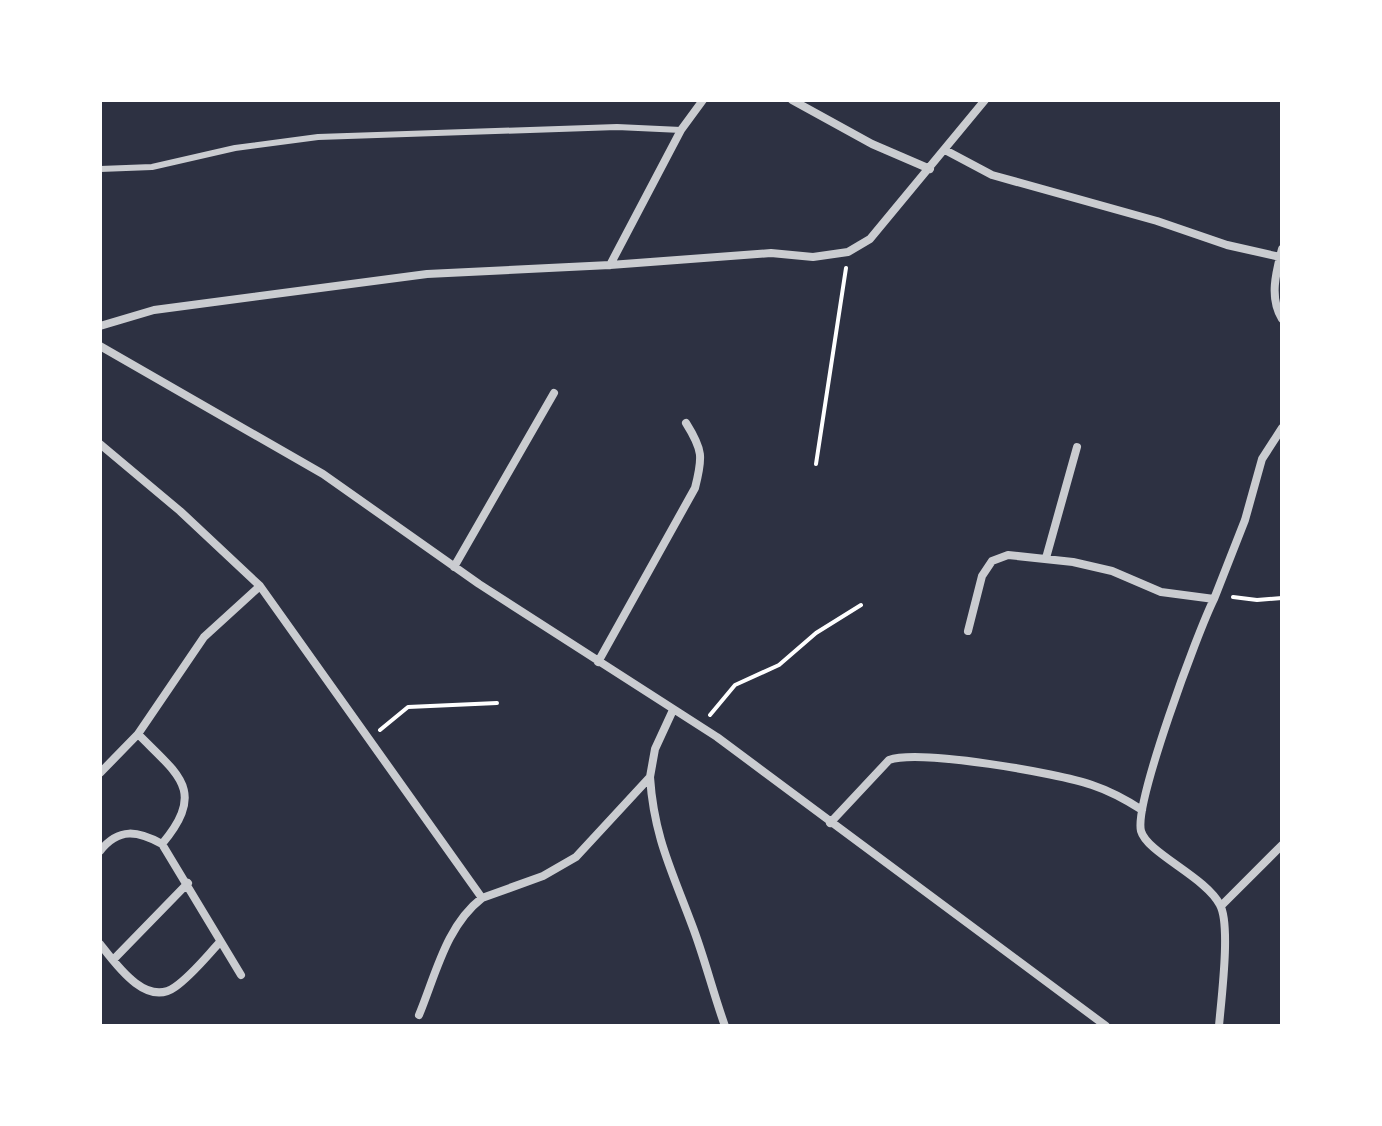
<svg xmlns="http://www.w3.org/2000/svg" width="1382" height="1126" font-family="Barlow,sans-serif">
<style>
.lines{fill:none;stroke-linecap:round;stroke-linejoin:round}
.path{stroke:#fff;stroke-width:4}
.service{stroke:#caccd0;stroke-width:6}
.minor{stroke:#caccd0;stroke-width:8}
</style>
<rect width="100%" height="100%" fill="#2d3142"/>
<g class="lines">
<!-- path -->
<path class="path" d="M816 464 846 268
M1233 597 1257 600 1282 598
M710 715 735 685 779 665 816 633 861 605
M380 730 408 707 497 703"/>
<!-- service -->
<path class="service" d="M100 169 152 167 235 148 318 137 617 127 681 130"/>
<!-- minor -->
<path class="minor" d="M792 100 872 144 930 169
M945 150 992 175 1157 221 1227 245 1280 257
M1282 249C1276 272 1269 298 1282 319
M610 265 681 130 703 100
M100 326 154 310 427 274 610 265 771 253 813 257 848 252 870 239 985 100
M100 346 323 474 479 584 717 737 1106 1026
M100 444 180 511 260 586 482 898 543 876 576 857 650 777 655 749 673 710
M1046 558 1077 447
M454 567 554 393
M1214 599C1198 631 1134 803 1141 831 1147 853 1206 877 1220 905 1231 925 1221 1001 1219 1026
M968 631 982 576 992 561 1008 555 1073 562 1112 571 1161 592 1214 599 1245 520 1262 459 1282 428
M598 662 695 488C703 457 703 450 686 423
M138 734C178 775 207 790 162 844L241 975
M100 773 138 734 204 637 260 586
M650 777C654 837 672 871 692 925 705 959 713 993 725 1026
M830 823 889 760C919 749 1058 773 1092 785 1110 791 1125 799 1142 810
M100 851C119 827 138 831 162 844
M1221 906 1282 845
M100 944C115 963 146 1008 175 987 192 975 206 957 220 942
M113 960 188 883
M419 1015C436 974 446 926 482 898"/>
</g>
<!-- border -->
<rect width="1382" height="1126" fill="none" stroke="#ffffff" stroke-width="204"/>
</svg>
